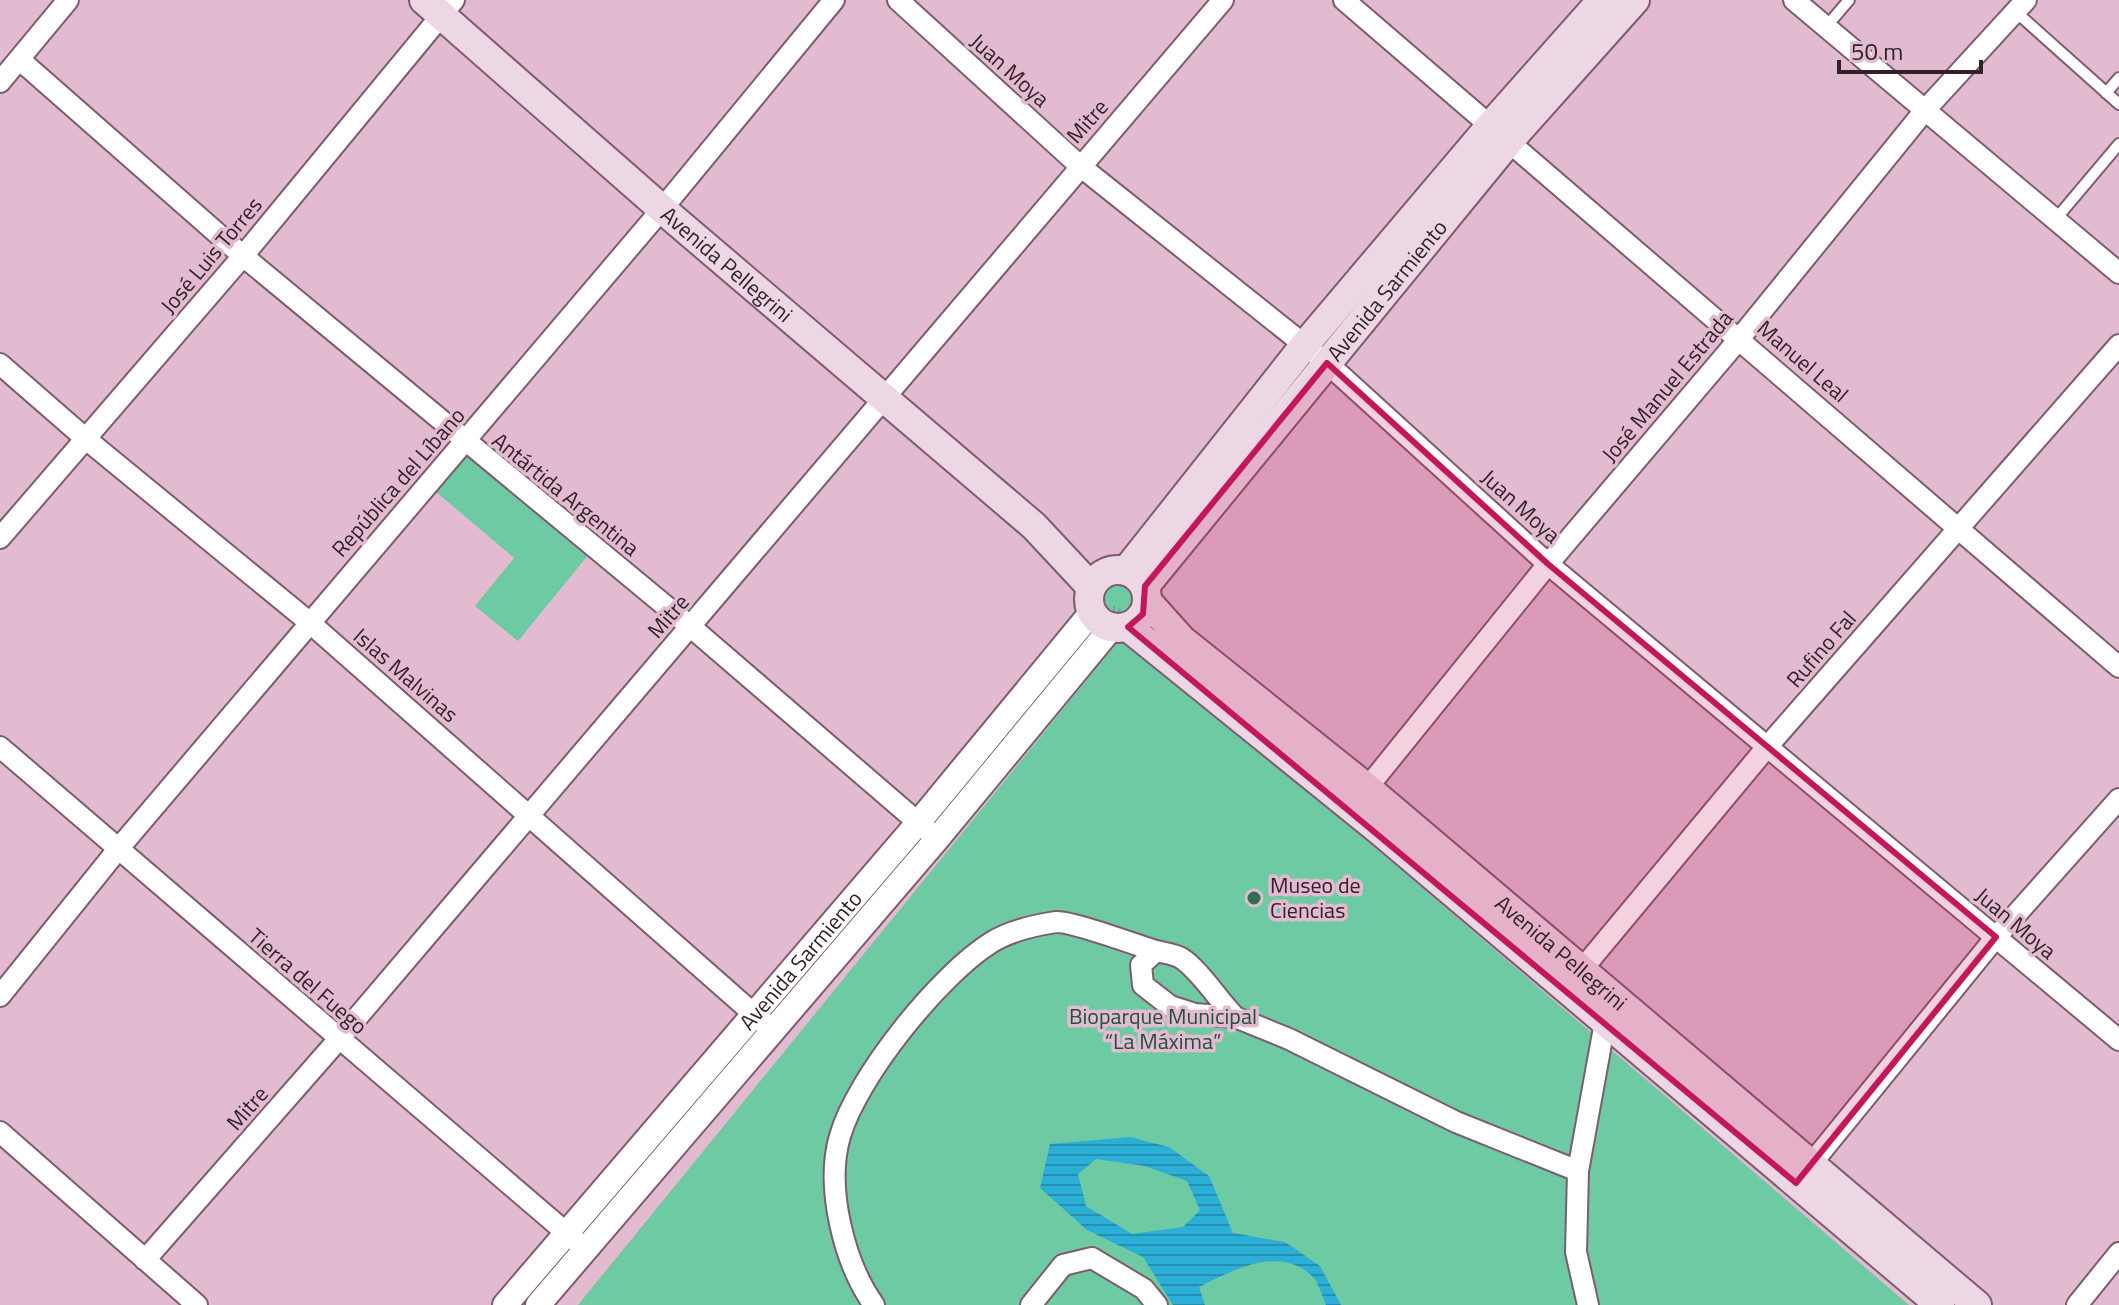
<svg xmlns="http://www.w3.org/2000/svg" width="2119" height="1305" font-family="'Titillium Web',sans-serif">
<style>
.grass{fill:url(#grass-tufts)}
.park{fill:#6ecaa3}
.water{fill:url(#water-rules);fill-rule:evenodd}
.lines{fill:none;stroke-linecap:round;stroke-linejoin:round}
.service-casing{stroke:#7e5b6f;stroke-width:14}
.minor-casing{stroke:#7e5b6f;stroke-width:24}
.tertiary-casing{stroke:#7e5b6f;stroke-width:28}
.secondary-casing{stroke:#7e5b6f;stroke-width:32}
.service{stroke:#fff;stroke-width:10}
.minor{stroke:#fff;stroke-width:20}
.tertiary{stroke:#fff;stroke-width:24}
.secondary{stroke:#eed7e4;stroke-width:28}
.marked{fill:#c2185b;fill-opacity:0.2;stroke:#c2185b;stroke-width:6;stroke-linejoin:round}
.poi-dot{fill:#346c55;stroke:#e2bbd0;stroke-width:3}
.labels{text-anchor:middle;stroke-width:7;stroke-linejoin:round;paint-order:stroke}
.street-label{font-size:22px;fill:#30212a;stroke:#e2bbd0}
.poi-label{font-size:22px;fill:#30212a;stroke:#e2bbd0;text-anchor:start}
.park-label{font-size:22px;fill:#21503d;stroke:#e2bbd0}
</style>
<defs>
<pattern id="grass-tufts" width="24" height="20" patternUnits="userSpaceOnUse" patternTransform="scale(2)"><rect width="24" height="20" fill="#6ecaa3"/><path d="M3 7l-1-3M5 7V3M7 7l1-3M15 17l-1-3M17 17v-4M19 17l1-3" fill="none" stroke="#60ad8c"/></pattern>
<pattern id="water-rules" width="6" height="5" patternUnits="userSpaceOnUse" patternTransform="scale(2)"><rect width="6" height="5" fill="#2cafd7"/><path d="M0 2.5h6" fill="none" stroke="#268eaf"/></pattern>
</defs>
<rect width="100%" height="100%" fill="#e2bbd0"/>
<!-- grass -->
<path class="grass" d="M1101 599a17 17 0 1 1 34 0a17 17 0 1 1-34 0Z"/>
<!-- park -->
<path class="park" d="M467 452 589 554 518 641 475 606 514 558 435 491Z
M1125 633 1909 1305H578Z"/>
<!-- water -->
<path class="water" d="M1130 1137 1169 1147 1209 1176 1233 1233 1285 1242 1320 1266 1341 1305H1326C1322 1297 1319 1282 1312 1276 1279 1245 1233 1270 1199 1287L1205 1305H1173L1143 1257 1087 1230 1040 1188 1050 1144ZM1096 1159 1145 1166 1187 1181 1200 1210 1183 1227 1132 1234 1086 1206 1078 1174Z"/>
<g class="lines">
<!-- service casing -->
<g class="service-casing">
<path id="service" d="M2016 12 2119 104
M1826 27 1849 0
M2106 93 2119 78
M2055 220 2119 144"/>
</g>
<!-- minor casing -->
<g class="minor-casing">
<path id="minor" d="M898 0 1080 166 1327 363 1548 564 2119 1040
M1344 0 2119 667
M1794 0 2119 273
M20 60 243 256 691 627 928 831
M0 82 68 0
M0 364 86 439 309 622 764 1023
M0 538 243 256 454 0
M0 747 577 1242
M1359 798 1548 564 1740 338 1926 109 2026 0
M1574 979 1767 747 2119 345
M0 996 119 848 662 209 834 0
M1235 1017C1218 1000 1200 970 1181 958 1174 954 1164 953 1156 951L1141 965 1143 985 1170 1006 1195 1014 1235 1017 1289 1039 1456 1122 1578 1171
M0 1132 197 1305
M1803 1174 1996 937 2119 799
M145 1260 338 1040 1223 0
M874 1305C844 1263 825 1187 840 1136 857 1077 940 974 992 942 1010 931 1036 925 1056 922 1072 921 1136 945 1156 951
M1031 1305 1063 1265 1092 1258 1144 1289 1157 1305
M1588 1305 1576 1252 1578 1171 1605 1022
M2077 1305 2119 1253"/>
</g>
<!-- tertiary casing -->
<g class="tertiary-casing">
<g id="tertiary">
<path id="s1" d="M505 1305 918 823 1092 612"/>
<path d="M538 1305 937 839 1112 627"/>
</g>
</g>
<!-- secondary casing -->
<g class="secondary-casing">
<g id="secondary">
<path id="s2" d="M424 0 662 209 1034 526 1091 587"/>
<circle cx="1118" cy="599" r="29"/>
<path d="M1126 571 1304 346 1491 125 1602 0"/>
<path id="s3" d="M1145 586 1509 141 1635 0"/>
<path id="s4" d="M1147 601 1182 640 1367 788 1977 1305"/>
<path d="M1128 627 1379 830 1940 1305"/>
</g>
</g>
<!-- service -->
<use href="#service" class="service"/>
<!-- minor -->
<use href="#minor" class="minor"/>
<!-- tertiary -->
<use href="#tertiary" class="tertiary"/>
<!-- secondary -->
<use href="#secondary" class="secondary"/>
</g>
<!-- marked area -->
<path class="marked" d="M1327 363 1548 564 1996 937 1796 1183 1128 627 1143 614 1145 586Z"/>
<!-- markers -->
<circle class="poi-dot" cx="1254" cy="898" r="8"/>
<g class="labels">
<!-- street labels -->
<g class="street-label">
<text transform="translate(1010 70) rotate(42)" y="8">Juan Moya</text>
<text transform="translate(1087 121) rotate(-49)" y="8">Mitre</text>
<text transform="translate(211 255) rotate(-50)" y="8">José Luis Torres</text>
<text dy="8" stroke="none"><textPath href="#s2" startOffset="402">Avenida Pellegrini</textPath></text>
<text dy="8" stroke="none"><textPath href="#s3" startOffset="382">Avenida Sarmiento</textPath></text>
<text transform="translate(1803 361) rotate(41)" y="8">Manuel Leal</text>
<text transform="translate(1667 386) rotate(-50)" y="8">José Manuel Estrada</text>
<text transform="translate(398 482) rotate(-49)" y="8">República del Líbano</text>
<text transform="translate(566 494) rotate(39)" y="8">Antártida Argentina</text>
<text transform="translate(1521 506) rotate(42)" y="8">Juan Moya</text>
<text transform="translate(668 616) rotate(-49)" y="8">Mitre</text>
<text transform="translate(1821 649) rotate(-49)" y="8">Rufino Fal</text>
<text transform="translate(406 675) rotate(41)" y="8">Islas Malvinas</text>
<text transform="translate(2016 923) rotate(40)" y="8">Juan Moya</text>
<text dy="8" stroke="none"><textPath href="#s4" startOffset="544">Avenida Pellegrini</textPath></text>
<text dy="8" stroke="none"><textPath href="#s1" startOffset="454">Avenida Sarmiento</textPath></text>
<text transform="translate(308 981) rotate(41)" y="8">Tierra del Fuego</text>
<text transform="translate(247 1108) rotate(-49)" y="8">Mitre</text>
</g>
<!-- poi labels -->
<g class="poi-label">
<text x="1270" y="893">Museo de<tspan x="1270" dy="25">Ciencias</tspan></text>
</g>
<!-- park labels -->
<g class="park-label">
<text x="1163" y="1024">Bioparque Municipal<tspan x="1163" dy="25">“La Máxima”</tspan></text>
</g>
</g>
<!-- scale -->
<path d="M1839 60v12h142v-12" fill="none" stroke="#30212a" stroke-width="4"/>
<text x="1851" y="60" font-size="24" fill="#30212a" stroke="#e2bbd0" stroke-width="6" paint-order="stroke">50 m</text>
</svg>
